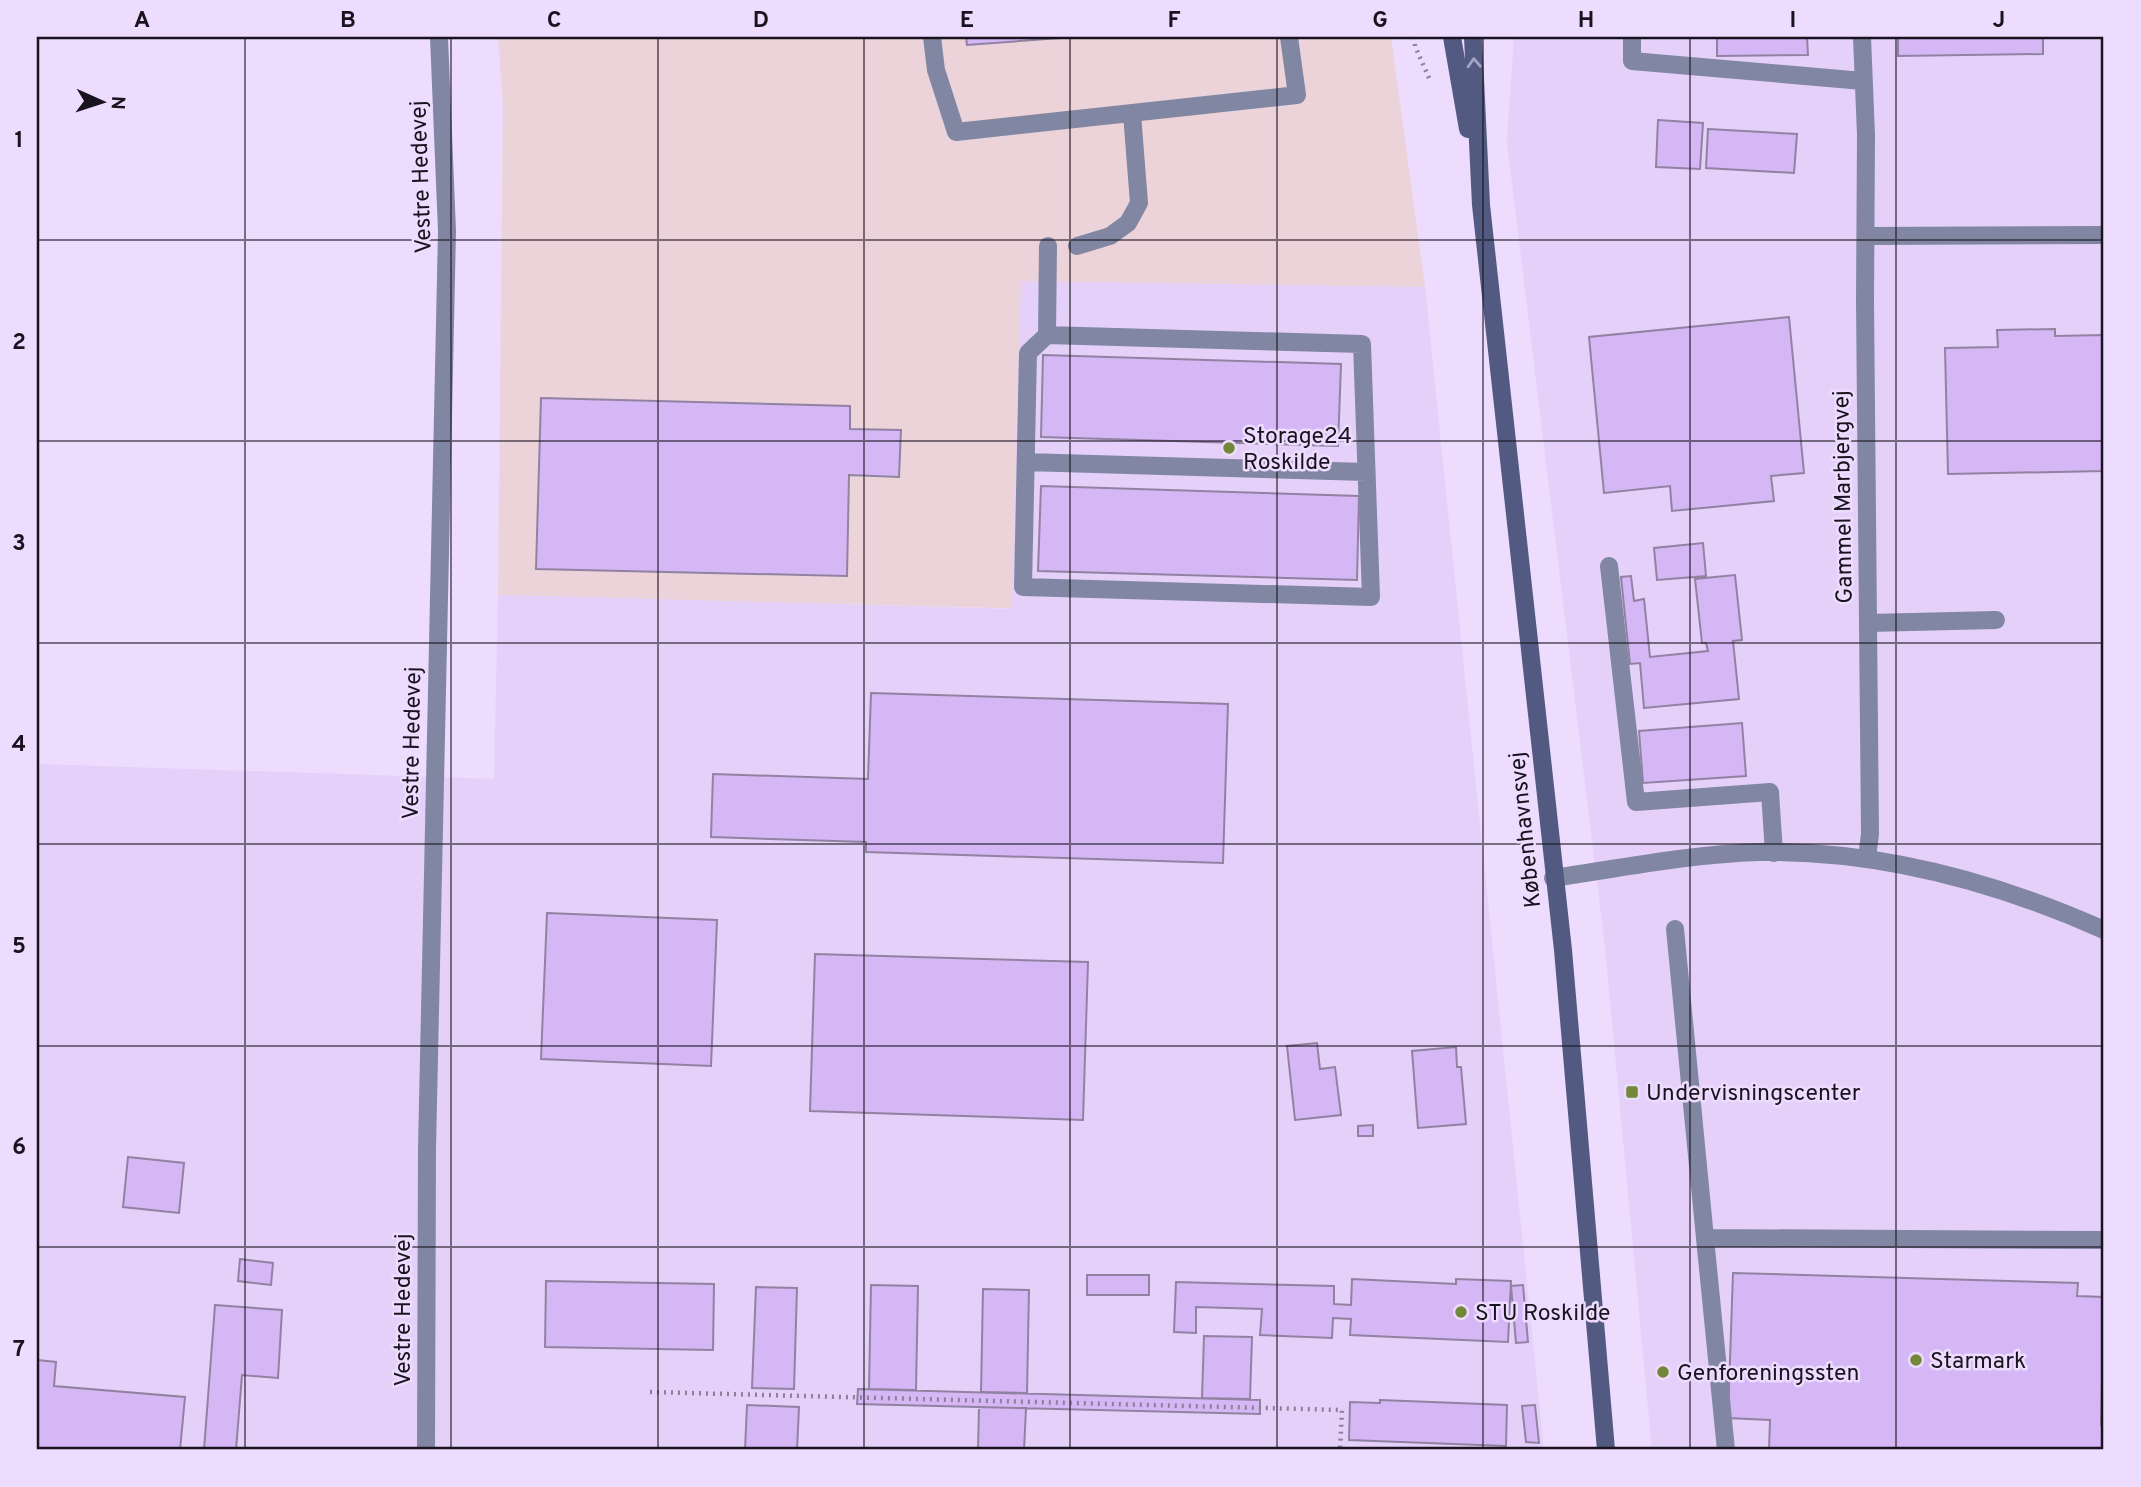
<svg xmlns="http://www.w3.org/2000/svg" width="2141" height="1487" font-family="Overpass,sans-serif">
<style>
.commercial{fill:#ecd3da}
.built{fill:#e4d0f9}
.building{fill:#d6b7f6;stroke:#9182a1;stroke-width:2}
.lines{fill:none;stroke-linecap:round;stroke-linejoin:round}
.path{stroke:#8c8098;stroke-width:4.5;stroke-dasharray:2 5;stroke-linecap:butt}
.service{stroke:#8187a2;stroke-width:18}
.minor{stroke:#8187a2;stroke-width:18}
.secondary{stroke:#535a81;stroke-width:18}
.oneway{stroke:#a8a2c6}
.grid{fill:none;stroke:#19131f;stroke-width:2;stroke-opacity:0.55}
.poi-dot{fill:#738738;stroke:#eddcfe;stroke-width:2.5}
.labels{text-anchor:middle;stroke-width:5;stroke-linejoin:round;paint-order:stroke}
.street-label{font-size:23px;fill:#19131f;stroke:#eddcfe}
.poi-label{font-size:23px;fill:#19131f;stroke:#eddcfe;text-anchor:start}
.neatline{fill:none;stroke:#19131f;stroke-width:2.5}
.grid-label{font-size:23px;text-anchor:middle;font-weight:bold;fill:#19131f}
</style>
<rect width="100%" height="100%" fill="#eddcfe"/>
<!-- commercial -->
<path class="commercial" d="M498 37H1391L1425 287 1458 620 498 595 503 105Z"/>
<!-- built -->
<path class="built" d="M1514 37H2104V1450H1652L1605 947 1507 142Z
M1021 281 1425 287 1544 1450H37V764L494 779 498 595 1011 609Z"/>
<!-- building -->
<path class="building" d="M966 37H1074L967 45Z
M1717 37H1807L1808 55 1717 56Z
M1898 37H2043V54L1898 56Z
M1658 120 1703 123 1700 169 1656 167Z
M1708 129 1797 134 1794 173 1706 168Z
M1789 317 1804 473 1771 476 1774 501 1672 511 1670 486 1604 493 1589 337Z
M2055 329V336L2104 335V471L1948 474 1945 348 1998 347 1997 330Z
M1043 355 1341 364 1338 446 1041 437Z
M541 398 850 406V429L901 430 899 477 849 475 847 576 536 569Z
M1041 486 1359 496 1357 580 1038 571Z
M1703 543 1706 576 1657 580 1654 548Z
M1735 575 1742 640 1733 641 1739 699 1644 708 1640 663 1630 664 1621 577 1631 576 1634 601 1644 599 1650 657 1708 651 1706 643H1702L1695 579Z
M871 693 1228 704 1223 863 866 852V842L711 837 713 774 868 779Z
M1742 723 1746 776 1643 783 1639 731Z
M547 913 717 920 711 1066 541 1059Z
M815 954 1088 962 1083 1120 810 1111Z
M1317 1043 1320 1069 1335 1067 1341 1115 1295 1120 1287 1046Z
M1456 1047 1457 1067H1461L1466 1124 1418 1128 1412 1051Z
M1373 1125V1136H1358V1126Z
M128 1157 184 1163 179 1213 123 1207Z
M240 1259 273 1263 271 1285 238 1281Z
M1733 1273 2078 1283 2077 1296 2104 1297 2101 1425H2104V1450H1769L1770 1420 1728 1418Z
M1087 1275H1149V1295H1087Z
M1352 1279 1456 1284V1279L1511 1281 1508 1342 1350 1335 1351 1319 1333 1318 1332 1338 1260 1335 1262 1309 1196 1307V1333L1174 1332 1176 1282 1334 1286V1304L1351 1305Z
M546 1281 714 1284 713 1350 545 1347Z
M871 1285 918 1286 916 1390 869 1389Z
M1523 1285 1528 1342 1516 1343 1511 1286Z
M756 1287 797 1288 794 1389 752 1388Z
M983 1289 1029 1290 1027 1393 981 1392Z
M215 1305 282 1310 278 1378 242 1375 236 1450H204Z
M1204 1336 1252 1337 1250 1399 1202 1398Z
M37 1360 56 1362 54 1386 185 1397 180 1450H37Z
M858 1389 1260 1400V1414L857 1404Z
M1380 1400 1507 1405 1506 1446 1349 1440 1350 1402 1380 1403Z
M747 1405 799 1407 797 1450H745Z
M1535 1405 1539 1443 1526 1442 1522 1406Z
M979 1408H1026L1024 1450H978Z"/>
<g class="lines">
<!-- path -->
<path class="path" d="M1414 37 1415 46 1429 78
M650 1392 1342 1410 1340 1450"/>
<!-- service -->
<path class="service" d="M932 37 936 70 956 132 1297 95 1289 37
M1632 37V61L1863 81
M1862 37 1866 135
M1866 236 2104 235
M1077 246 1110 236 1128 223 1139 203 1132 114
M1047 335 1362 344 1371 597 1023 587 1028 353 1047 335 1048 246
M1026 462 1366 472
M1609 566 1636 802 1770 792 1774 853
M1868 623 1996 620
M1675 929 1705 1238
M1726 1450 1705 1238 2104 1240"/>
<!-- minor -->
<path class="minor" d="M1866 135 1865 302 1870 834 1867 858
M1553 878C1621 868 1691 854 1759 852 1880 850 1994 881 2104 930
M426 1450 427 1149 447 231 439 37"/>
<!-- secondary -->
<path class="secondary" d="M1452 37 1468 129
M1473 37 1481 205 1563 950 1606 1450"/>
</g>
<!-- one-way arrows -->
<defs><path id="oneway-chevron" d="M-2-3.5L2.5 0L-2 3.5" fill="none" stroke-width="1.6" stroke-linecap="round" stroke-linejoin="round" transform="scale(1.75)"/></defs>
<use class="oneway" href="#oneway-chevron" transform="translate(1474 63) rotate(-93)"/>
<!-- grid -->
<path class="grid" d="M245 37V1450M451 37V1450M658 37V1450M864 37V1450M1070 37V1450M1277 37V1450M1483 37V1450M1690 37V1450M1896 37V1450M37 240H2104M37 441H2104M37 643H2104M37 844H2104M37 1046H2104M37 1247H2104"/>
<!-- markers -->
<g class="poi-dot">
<circle cx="1229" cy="448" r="7"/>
<rect x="1625" y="1085" width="14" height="14" rx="3.5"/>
<circle cx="1461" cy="1312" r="7"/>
<circle cx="1916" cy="1360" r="7"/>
<circle cx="1663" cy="1372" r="7"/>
</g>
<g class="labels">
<!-- street labels -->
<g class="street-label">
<text transform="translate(420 177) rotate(-92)" y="8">Vestre Hedevej</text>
<text transform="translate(1842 497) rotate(-91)" y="8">Gammel Marbjergvej</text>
<text transform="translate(411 743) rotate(-89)" y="8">Vestre Hedevej</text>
<text transform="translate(1524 830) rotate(-96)" y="8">Københavnsvej</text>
<text transform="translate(402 1310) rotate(-90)" y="8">Vestre Hedevej</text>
</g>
<!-- poi labels -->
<g class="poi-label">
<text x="1243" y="443">Storage24<tspan x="1243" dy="26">Roskilde</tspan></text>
<text x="1646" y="1100">Undervisningscenter</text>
<text x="1475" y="1320">STU Roskilde</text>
<text x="1930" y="1368">Starmark</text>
<text x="1677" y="1380">Genforeningssten</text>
</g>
</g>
<!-- border -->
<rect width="2141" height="1487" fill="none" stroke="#eddcfe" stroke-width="77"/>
<!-- north arrow -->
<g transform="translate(102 102) rotate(93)" stroke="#eddcfe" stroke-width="5" paint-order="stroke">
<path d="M0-5L12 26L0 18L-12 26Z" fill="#19131f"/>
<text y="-10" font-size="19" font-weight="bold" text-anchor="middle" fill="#19131f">N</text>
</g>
<rect x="38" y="38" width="2064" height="1410" class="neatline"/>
<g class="grid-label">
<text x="142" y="27">A</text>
<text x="348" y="27">B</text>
<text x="554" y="27">C</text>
<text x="761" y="27">D</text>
<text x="967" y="27">E</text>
<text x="1174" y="27">F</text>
<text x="1380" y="27">G</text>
<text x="1586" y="27">H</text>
<text x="1793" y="27">I</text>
<text x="1999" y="27">J</text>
<text x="19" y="147">1</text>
<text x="19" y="349">2</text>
<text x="19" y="550">3</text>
<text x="19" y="751">4</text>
<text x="19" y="953">5</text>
<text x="19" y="1154">6</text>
<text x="19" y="1356">7</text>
</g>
</svg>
